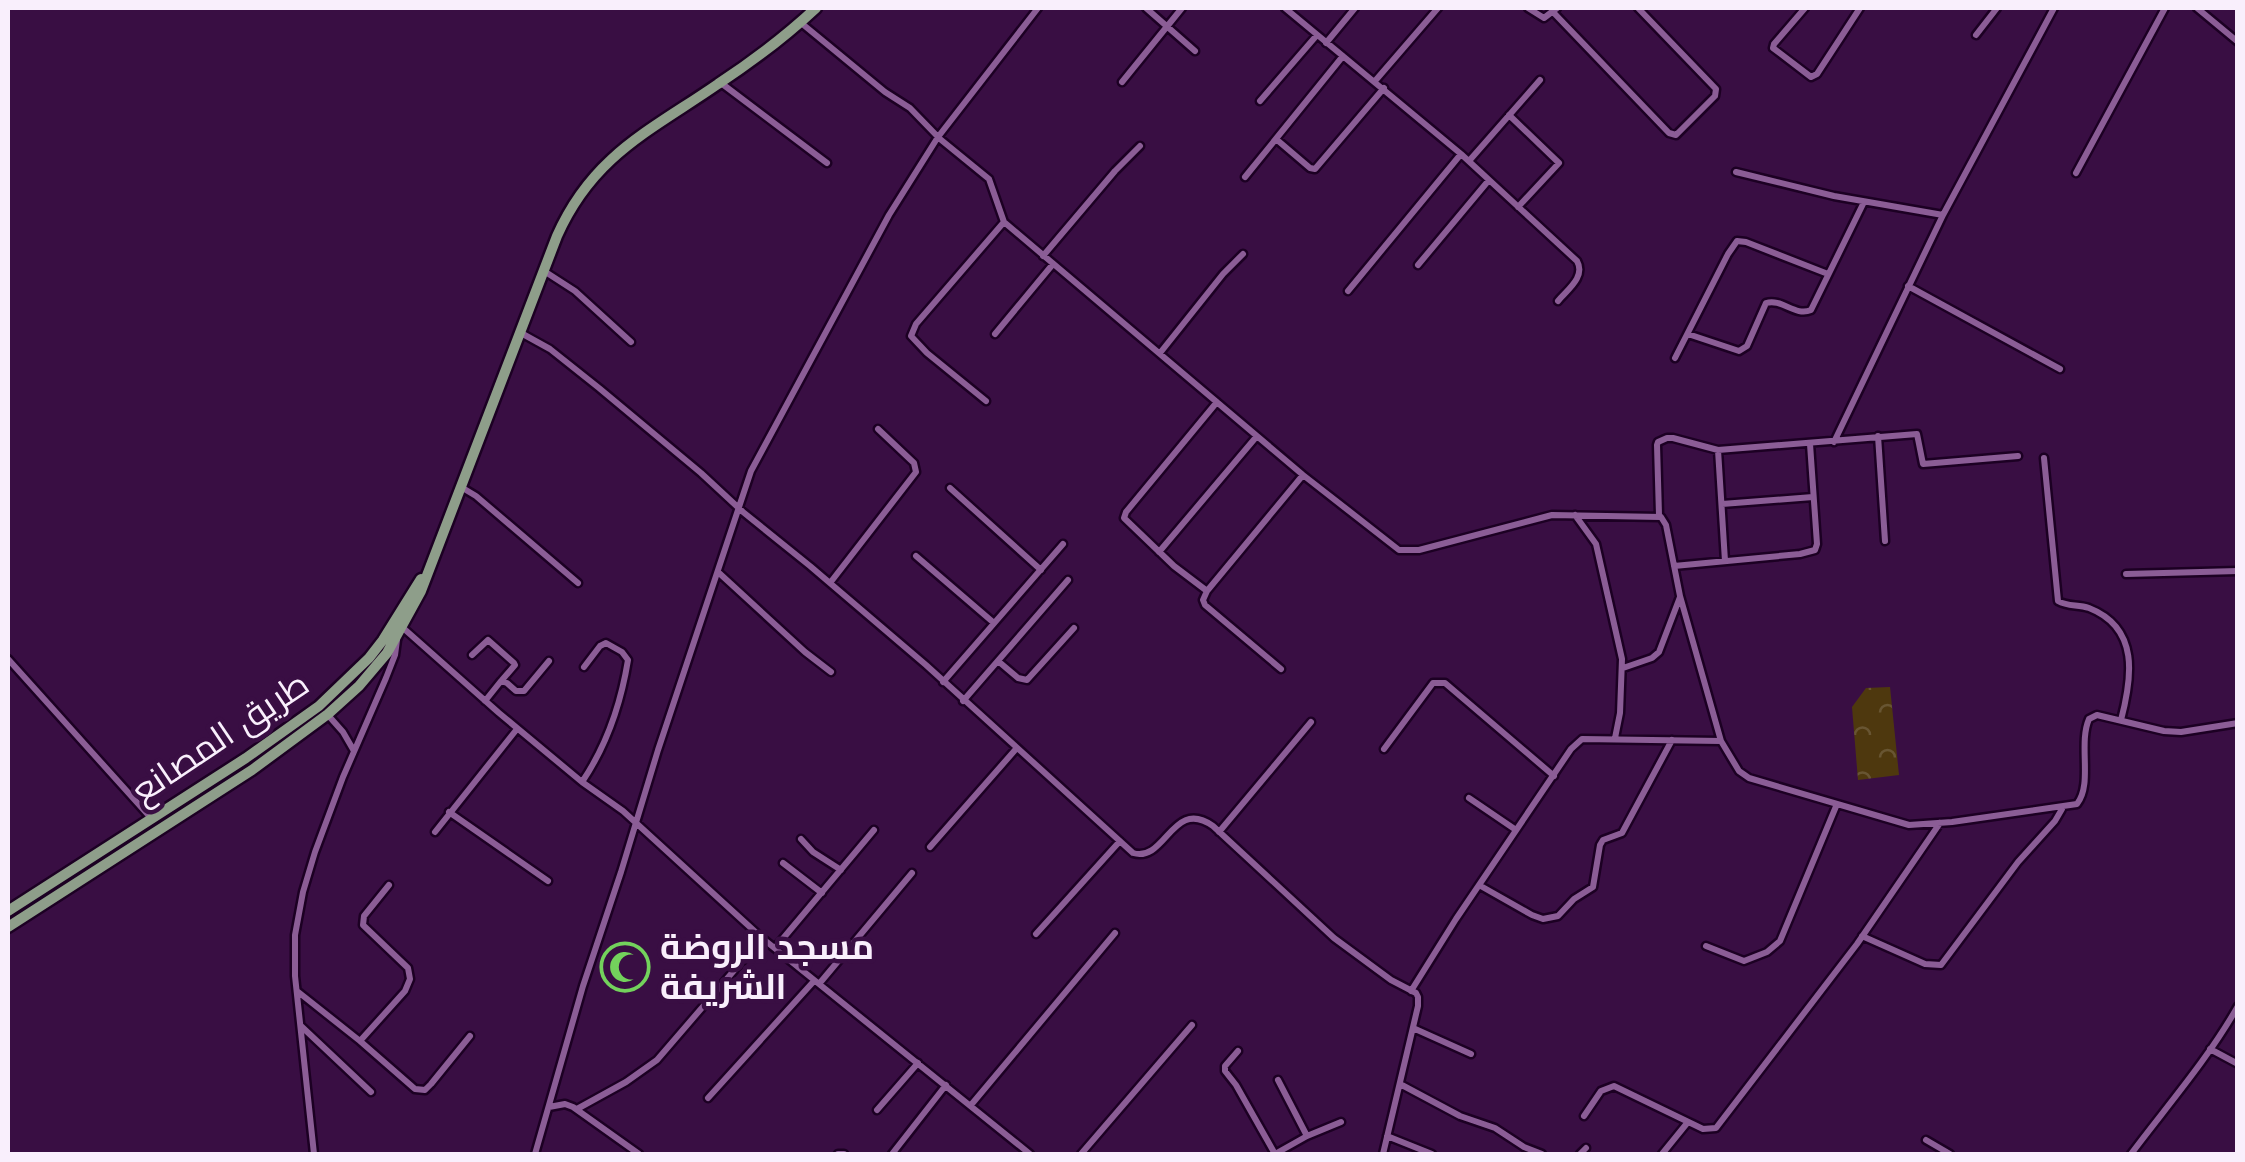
<svg xmlns="http://www.w3.org/2000/svg" width="2245" height="1162" font-family="Jost,Cairo,sans-serif">
<style>
.forest{fill:url(#forest-crowns)}
.lines{fill:none;stroke-linecap:round;stroke-linejoin:round}
.street-casing{stroke:#1c0023;stroke-width:11}
.primary-casing{stroke:#1c0023;stroke-width:15}
.street{stroke:#8b5d96;stroke-width:6}
.primary{stroke:#8e9e8a;stroke-width:10}
.labels{text-anchor:middle;stroke-width:9;stroke-linejoin:round;paint-order:stroke}
.street-label{font-size:35px;fill:#f9effc;stroke:#390e43}
.poi-label{font-size:35px;font-weight:bold;fill:#f9effc;stroke:#390e43;text-anchor:start}
</style>
<defs>
<pattern id="forest-crowns" width="20" height="18" patternUnits="userSpaceOnUse" patternTransform="scale(2.5)"><rect width="20" height="18" fill="#4e380e"/><path d="M2 6a3 3 0 1 1 6 0M12 15a3 3 0 1 1 6 0" fill="none" stroke="#685532"/></pattern>
</defs>
<rect width="100%" height="100%" fill="#390e43"/>
<!-- forest -->
<path class="forest" d="M1890 687 1899 775 1858 780 1852 707 1866 688Z"/>
<g class="lines">
<!-- street casing -->
<g class="street-casing">
<path id="street" d="M1146 8 1195 51
M1285 8 1461 154 1577 261C1586 277 1567 290 1558 301
M1528 8 1544 18 1557 8
M1805 8 1774 44 1773 48 1811 77 1817 74 1860 8
M2197 8 2238 42
M1553 12 1669 133 1676 135 1715 96 1716 89 1638 8
M800 22 885 92 910 108 940 139 989 179 1004 222 1303 475 1399 550H1419L1552 515 1661 517 1666 525 1680 596 1721 741
M1976 35 1997 8
M1326 43 1355 8
M1375 81 1438 8
M1122 82 1182 8
M721 83 827 163
M1260 101 1317 35
M1509 115 1559 163 1518 207
M1276 139 1310 168 1315 169 1384 88
M1469 161 1540 80
M1736 172 1834 196 1943 215
M2076 173 2165 8
M1245 177 1343 56
M1043 256 1115 171 1140 146
M1418 265 1489 180
M544 271 575 291 631 342
M1908 286 2060 369
M1348 291 1461 154
M521 333 550 349 599 388 701 473 743 512 810 566 926 665 1133 853C1166 863 1172 797 1213 826L1334 938 1391 980 1416 993 1418 997V1006L1383 1154
M995 334 1053 264
M1688 334 1739 351 1747 346 1766 303C1782 298 1795 317 1811 310L1864 202
M1160 353 1223 274 1243 254
M1675 358 1728 254 1737 241 1746 242 1828 274
M986 401 927 353 911 336 916 324 1004 222
M1878 436 1885 541
M1834 442 1943 215 2054 8
M1718 450 1725 561
M2044 458 2058 601C2068 607 2078 604 2089 608 2140 628 2132 678 2121 720
M461 487 476 496 578 583
M950 488 1041 570
M1722 504 1813 497
M1575 515 1596 544 1622 659 1620 713 1615 738
M1659 515 1657 445 1658 442 1667 438H1673L1718 450 1917 434 1923 464 2018 456
M1159 552 1257 436
M916 556 994 623
M1674 566 1800 554 1815 550 1817 544 1810 444
M718 572 805 652 831 672
M2126 574 2238 571
M830 583 916 472 914 463 878 429
M1207 591 1174 566 1124 518 1126 512 1217 402
M402 627 499 713 582 782 623 811 762 938 1030 1154
M472 655 488 640 514 663 515 665 502 680
M8 659 151 818
M998 661 1018 678 1027 680 1074 628
M1623 668 1652 658 1659 652 1680 597
M1281 669 1205 605 1203 600 1207 591 1303 475
M943 682 1063 544
M485 701 501 681 507 683 516 691H524L549 661
M963 701 1068 580
M327 714 343 732 354 751
M1384 749 1433 683H1445L1554 776
M582 782C607 745 621 703 628 660L622 652 606 643 600 646 584 667
M1469 798 1516 830
M449 812 548 881
M435 832 517 729
M1219 832 1311 722
M801 839 813 852 841 870
M930 847 1016 749
M783 863 822 893
M1479 885 1532 915 1543 919 1558 916 1574 899 1593 887 1600 845 1603 840 1622 833 1672 740
M1036 934 1120 841
M1862 936 1925 964 1941 965 2018 862 2055 821 2062 809
M1706 946 1744 961 1767 952 1780 941 1837 804
M775 948 874 830
M819 984 912 873
M297 991 360 1041 415 1089 425 1090 431 1084 470 1036
M1411 991 1456 919 1571 749 1582 739 1721 741 1739 771 1749 778 1909 825 1952 822 2077 804C2093 784 2078 744 2089 719L2097 715 2164 731 2181 732 2238 723
M301 1026 371 1092
M1413 1028 1471 1054
M360 1041 405 991 410 979 408 968 363 925 364 916 389 885
M2210 1049 2238 1064
M1238 1051 1225 1066V1071L1236 1085 1275 1154
M1278 1080 1307 1136
M1400 1084 1460 1116 1495 1128 1524 1147 1542 1154
M708 1098 814 981
M971 1105 1115 933
M549 1107 565 1104 573 1107 639 1154
M577 1109 626 1082 657 1060 762 938
M877 1110 918 1063
M1584 1116 1601 1091 1614 1086 1703 1129 1716 1128 1857 944 1940 823
M1387 1136 1432 1154
M1926 1140 1950 1154
M314 1154 295 976V935L303 892 315 852 343 777 386 678 395 655 397 640
M535 1154 583 986 621 872 658 750 751 471 889 215 938 137 1038 8
M838 1154H844
M892 1154 946 1085
M1081 1154 1192 1025
M1275 1154 1307 1136 1341 1122
M1580 1154 1586 1148
M1662 1154 1688 1122
M2131 1154C2167 1106 2208 1059 2238 1006"/>
</g>
<!-- primary casing -->
<g class="primary-casing">
<path id="primary" d="M8 911 246 758 319 706 369 658 383 640 421 579
M8 927 252 770 328 714 359 686 387 653 421 591 557 236C593 155 650 131 718 84 753 61 786 36 816 8"/>
</g>
<!-- street -->
<use href="#street" class="street"/>
<!-- primary -->
<use href="#primary" class="primary"/>
</g>
<!-- icons -->
<defs>
<g id="mosque-ring" transform="scale(2.5)"><circle r="9.5" fill="#390e43" stroke="#73d25c" stroke-width="1.5"/><path d="M3.5-4.9A6 6 0 1 0 3.5 4.9A5 5 0 1 1 3.5-4.9Z" fill="#73d25c"/></g>
</defs>
<g fill-rule="evenodd">
<use href="#mosque-ring" x="625" y="967"/>
</g>
<g class="labels">
<!-- street labels -->
<g class="street-label">
<text transform="translate(220 737) rotate(-34)" y="12">طريق المصانع</text>
</g>
<!-- poi labels -->
<g class="poi-label">
<text x="660" y="959">مسجد الروضة<tspan x="660" dy="40">الشريفة</tspan></text>
</g>
</g>
<!-- border -->
<rect width="2245" height="1162" fill="none" stroke="#f9effc" stroke-width="20"/>
</svg>
